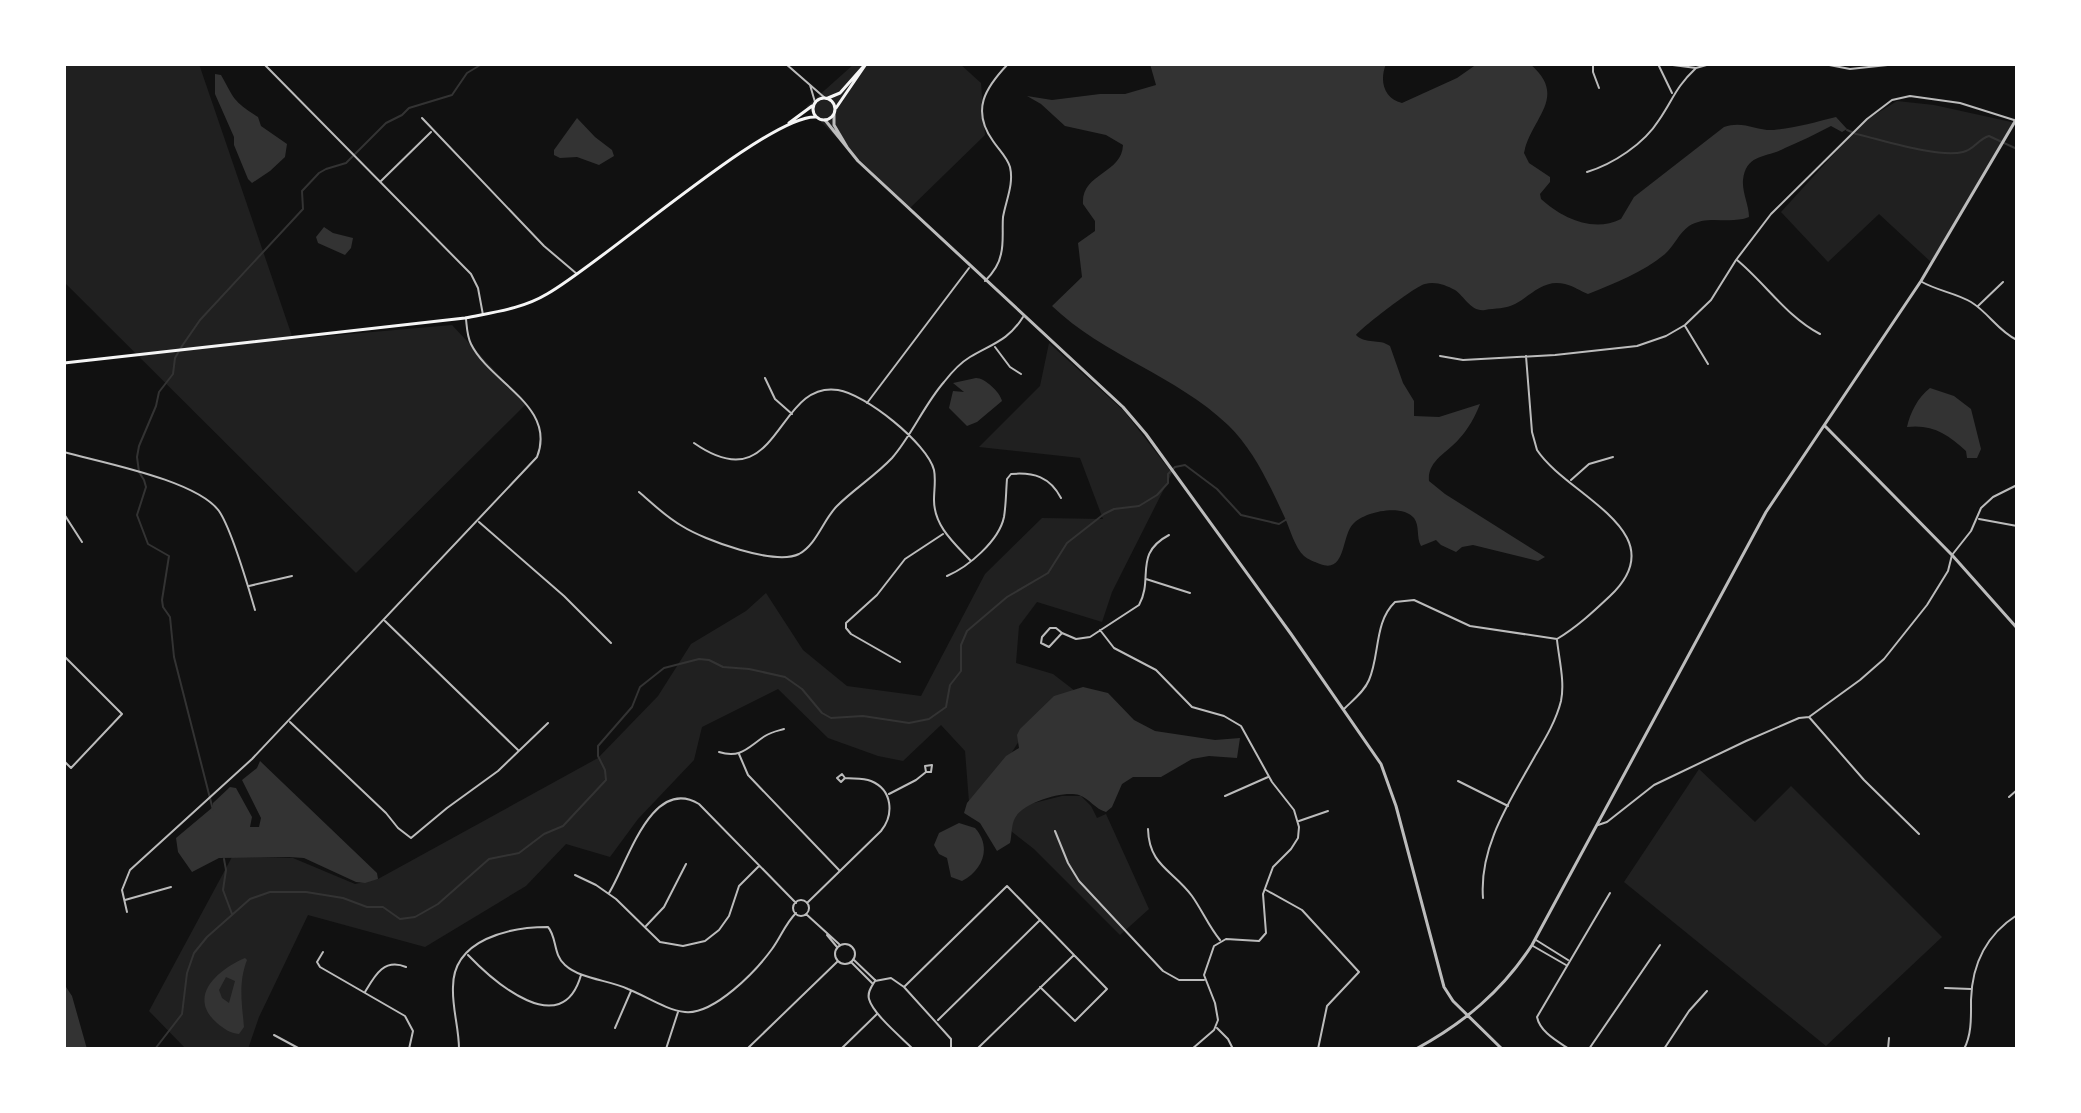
<svg xmlns="http://www.w3.org/2000/svg" width="2081" height="1113" font-family="Arial,sans-serif">
<style>
.green{fill:#202020}
.water{fill:#333;fill-rule:evenodd}
.lines{fill:none;stroke-linecap:round;stroke-linejoin:round}
.stream{stroke:#333;stroke-width:2}
.minor{stroke:#bcbcbc;stroke-width:2}
.tertiary{stroke:#bcbcbc;stroke-width:3}
.secondary{stroke:#f5f5f5;stroke-width:3}
</style>
<rect width="100%" height="100%" fill="#111"/>
<!-- green -->
<path class="green" d="M64 64H199L293 339 452 325 526 404 356 573 64 282Z
M854 64H960L981 83 985 135 909 209 806 107Z
M1897 101 1934 105 2016 123 1932 263 1879 214 1828 262 1781 212 1863 122Z
M1049 343 1124 411 1172 473 1112 592 1102 622 1037 602 1019 626 1016 663 1053 674 1079 694 1019 741 998 775 969 802 965 751 941 725 903 761 878 756 828 738 778 689 702 727 694 760 638 819 610 857 566 844 526 886 425 947 308 915 259 1017 248 1049H186L149 1011 232 857 293 858 355 884 378 879 598 758 658 696 691 644 746 611 766 593 803 650 847 686 921 696 985 574 1042 518 1103 519 1080 458 979 447 1040 386Z
M1699 769 1755 822 1791 786 1942 937 1826 1046 1624 882Z
M1062 796H1081L1091 806 1097 818 1106 814 1149 909 1120 935 1034 849 1007 828 1018 807Z"/>
<!-- water -->
<path class="water" d="M1150 64H1386C1379 81 1384 99 1402 103L1457 78 1477 64H1530C1569 97 1531 118 1524 153L1529 163 1550 177V182L1540 194 1541 199C1562 218 1593 233 1621 219L1634 197 1724 127C1743 120 1756 131 1774 130 1795 128 1816 122 1836 117L1847 129 1842 132 1831 126C1816 134 1801 141 1785 148 1767 158 1746 153 1743 180 1742 193 1749 205 1749 217 1729 225 1708 214 1689 226 1679 233 1674 246 1665 254 1642 273 1615 283 1588 294 1580 291 1574 286 1565 284 1543 279 1532 295 1515 304 1506 309 1495 308 1485 310 1471 312 1465 297 1455 290 1446 285 1435 281 1425 284 1415 286 1364 326 1356 335 1366 345 1379 338 1390 346L1403 383 1414 401V416L1439 417 1480 404C1475 417 1468 429 1459 439 1447 453 1427 461 1429 481L1445 494 1545 557 1538 561 1473 545 1462 547 1456 552 1441 545 1436 540 1421 546C1416 537 1420 526 1414 518 1402 503 1363 512 1353 524 1341 537 1346 574 1320 564 1315 562 1307 559 1304 556 1295 548 1290 529 1285 518 1270 486 1254 450 1228 425 1177 376 1103 355 1052 306L1082 277 1078 243 1095 231V221L1083 204C1081 173 1122 174 1123 145L1106 135 1065 126 1041 104 1027 96 1052 100 1100 94H1125L1156 85Z
M215 74 221 75C235 100 233 101 258 117L261 126 287 144 285 157 270 171 252 183 248 179 234 145V137L215 94Z
M577 118 595 137 612 150 614 156 599 165 577 157 560 158 554 155V150Z
M324 227 333 233 353 238 351 248 345 255 318 243 316 237Z
M976 378C985 378 1000 392 1002 401L977 422 967 426 949 408 953 391 964 392 953 383Z
M1930 388 1954 396 1971 409 1981 449 1977 458H1967L1966 451C1948 434 1932 424 1907 427 1910 413 1918 397 1930 388Z
M1083 687 1108 693 1134 720 1155 731 1215 740 1240 738 1237 758 1209 756 1192 759 1161 777H1133L1122 784 1112 807 1106 812C1095 809 1090 799 1079 795 1063 790 1022 803 1015 818 1011 825 1012 835 1010 843L997 851 980 823 964 813 967 803 1006 756 1019 748 1017 735 1020 729 1054 696Z
M260 761 377 873 378 879 365 883 356 882 304 858 289 857 219 858 192 872 178 852 176 838 213 807V803L230 787 236 788 252 817 250 827H259L261 818 242 780 257 768Z
M959 823 975 828C992 847 983 870 962 881L951 877 947 858 939 854 934 845 939 833Z
M245 958 247 960C238 983 242 1004 244 1027L239 1034C230 1033 224 1029 217 1023 186 996 219 969 245 958ZM226 977 235 981 229 1003 222 998 219 990Z
M64 984 72 996 87 1049H64Z"/>
<g class="lines">
<!-- stream -->
<path class="stream" d="M1847 130 1856 134C1883 140 1937 158 1963 152 1974 150 1978 139 1989 136L2017 149
M213 810 174 657 170 617 163 607 162 600 169 556 148 544 137 515 146 487 144 480 139 472 137 457 139 446 156 406 159 392 173 374 175 358 182 346 200 320 303 209 302 191 319 173 326 169 346 163 386 123 402 115 409 108 452 95 467 73 482 64
M224 859 226 870 223 890 232 914
M155 1049 182 1014 187 973 194 953 207 937 250 899 270 892H306L343 898 367 907H383L400 919 415 917 438 904 489 859 519 853 544 834 563 826 606 780 605 770 598 756V746L632 707 640 687 664 668 699 659 709 660 723 667 749 669 785 677 802 689 822 713 831 718 863 716 909 723 929 719 946 707 950 685 961 671V645L967 631 1007 597 1048 573 1067 543 1104 514 1114 509 1139 506 1157 495 1168 483V474L1175 467 1185 465 1217 489 1241 515 1279 524 1287 519"/>
<!-- minor -->
<path class="minor" d="M264 64 471 274 478 288 483 315
M786 64 825 98
M1593 64V72L1599 88
M1658 64 1672 93
M1665 64 1696 68 1710 64
M1824 64 1850 69 1897 64
M810 85 815 102
M422 118 544 246 577 274
M1587 172C1613 164 1644 144 1659 120 1674 98 1675 88 1696 68
M381 181 431 132
M1737 260C1765 283 1787 317 1820 334
M985 281C993 273 999 265 1001 254 1004 242 1002 229 1003 217 1006 200 1014 184 1010 167 1007 157 999 150 993 141 971 110 985 88 1008 64
M1922 282C1938 291 1956 293 1971 302 1989 313 1998 331 2017 340
M1978 306 2003 282
M1685 326 1708 364
M995 347 1010 367 1021 374
M1440 356 1463 360 1555 355 1637 346 1666 336 1685 325 1711 300 1736 260 1771 214 1867 119 1892 100 1910 96 1960 103 2014 120
M765 378 775 399 792 414
M867 403 969 268
M694 443C780 503 775 380 838 390 865 394 927 443 934 470 936 479 934 490 934 500 934 526 954 543 971 561
M64 452C103 463 196 480 219 511 232 530 248 586 255 610
M1571 480 1589 464 1613 457
M639 492C653 504 666 517 682 526 704 540 775 566 799 554 817 544 823 520 837 506 854 489 875 476 892 458 912 435 924 405 944 382 951 373 960 363 970 357 992 344 1009 340 1023 317
M64 514 82 542
M1979 519 2017 526
M479 522 564 596 611 643
M947 576C968 567 999 541 1004 517 1006 505 1006 491 1007 479L1011 474C1034 472 1050 477 1061 498
M1146 579 1190 593
M249 586 292 576
M385 621 518 750
M1100 630 1114 648 1156 670 1192 707 1224 716 1241 726 1272 782 1294 810 1299 827 1298 838 1291 849 1273 867 1263 894 1266 933 1259 941 1226 939 1214 946 1204 975 1215 1003 1218 1020 1214 1030 1192 1049
M1062 633 1056 628H1050L1042 637 1041 643 1049 647 1062 633 1076 639 1090 637 1139 605C1154 578 1133 554 1169 535
M64 656 122 714 71 768 64 761
M900 662 851 634 846 628V623L877 595 905 559 943 534
M1344 709C1353 700 1364 692 1369 680 1380 655 1374 622 1395 602L1414 600 1470 626 1557 639C1577 627 1593 612 1610 596 1678 532 1567 496 1537 450L1532 432 1526 356
M1809 717 1864 780 1919 834
M290 722 386 813 398 828 411 838 447 808 498 771 548 723
M719 752C741 759 748 747 765 736 771 732 777 731 784 729
M739 754 748 775 839 870
M1458 781 1508 806
M889 794 916 780 926 772H931L932 765 925 766 926 772
M1225 796 1268 777
M2009 797 2017 790
M1299 821 1328 811
M1598 825 1607 822 1654 785 1746 741 1799 718 1809 717 1860 680 1884 659 1927 605 1948 571 1952 555 1971 531 1981 508 1993 497 2017 485
M1148 829C1149 866 1173 870 1192 896 1202 910 1209 927 1220 940
M1055 831 1068 863 1079 881 1163 971 1179 980H1204
M575 875 596 885 616 899 660 942 683 946 705 941 719 930 729 916 739 886 759 866
M1266 890 1302 910 1359 972 1327 1006 1318 1049
M609 893C627 865 651 775 699 804L796 903
M1483 898C1479 846 1510 801 1535 756 1545 739 1556 721 1561 701 1565 682 1559 659 1557 640
M125 900 171 887
M793 908a8 8 0 1 1 16 0a8 8 0 1 1-16 0Z
M807 903 881 831C894 815 893 790 871 781 863 778 854 779 845 778L842 774 837 778 841 782 845 778
M127 912 122 890 130 870 252 759 537 457C557 406 490 383 471 344 467 336 467 328 466 319
M806 914 839 944
M646 926 664 907 686 864
M827 935 837 947
M1536 940 1568 960
M835 954a10 10 0 1 1 20 0a10 10 0 1 1-20 0Z
M1533 946 1566 965
M323 952 317 962 320 967 405 1016 413 1031 409 1049
M468 955C494 982 562 1042 581 975
M854 960 875 980
M852 963 873 984
M904 987 1007 886 1107 989 1075 1021 1040 987
M1945 988 1971 989
M365 992C375 975 384 958 406 967
M938 1020 1039 921
M615 1028 631 991
M1217 1028 1228 1039 1233 1049
M274 1035 300 1049
M459 1049C459 1028 452 1008 453 987 453 939 510 927 548 927 557 937 553 955 565 965 580 979 609 980 628 989 646 996 666 1010 685 1012 714 1015 756 971 772 949 781 937 785 924 796 913
M666 1049 678 1012
M747 1049 838 961
M841 1049 877 1014
M913 1049C902 1038 873 1014 869 999 867 992 872 986 875 981L891 978 904 987 951 1039V1049
M977 1049 1074 955
M1569 1049C1557 1041 1540 1032 1537 1017L1610 893
M1589 1049 1660 945
M1664 1049 1689 1011 1707 991
M1888 1049 1889 1038
M1964 1049C1972 1034 1971 1016 1971 1000 1972 964 1986 935 2017 915"/>
<!-- tertiary -->
<path class="tertiary" d="M834 115V125L847 147
M825 120 858 161 1123 407 1146 434 1291 634 1381 764 1396 806 1444 987 1453 1001 1502 1049
M1825 426 1952 555 2017 628
M1416 1049C1464 1023 1502 991 1532 945L1766 512 1921 281 2017 118"/>
<!-- secondary -->
<path class="secondary" d="M813 109a11 11 0 1 1 22 0a11 11 0 1 1-22 0Z
M828 98 840 93 863 67
M836 108 866 64
M789 123 812 106
M64 363 465 318C494 312 522 309 547 294 601 264 769 114 816 117"/>
</g>
<!-- border -->
<rect width="2081" height="1113" fill="none" stroke="#ffffff" stroke-width="132"/>
</svg>
